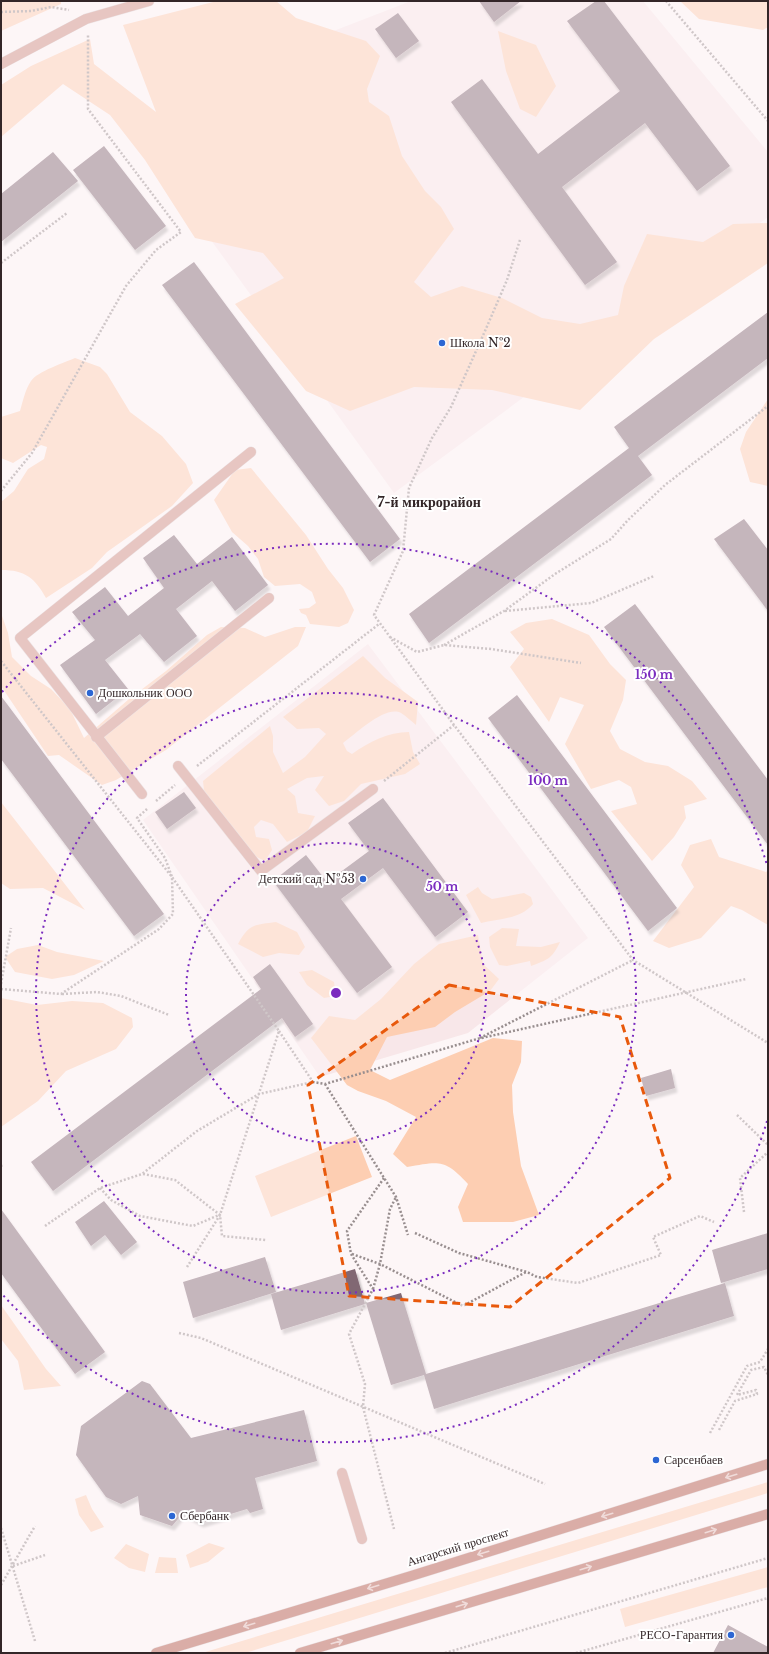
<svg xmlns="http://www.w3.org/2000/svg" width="769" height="1654" font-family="'Libre Baskerville',serif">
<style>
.built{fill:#f8e7e9}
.green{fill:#fdceb2}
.building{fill:#816773;filter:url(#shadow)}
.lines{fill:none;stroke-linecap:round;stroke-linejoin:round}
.lane-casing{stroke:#d9d1d2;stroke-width:11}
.street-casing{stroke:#d9d1d2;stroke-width:11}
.secondary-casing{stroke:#d9d1d2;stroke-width:11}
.path{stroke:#988e8f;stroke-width:2.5;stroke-dasharray:2 2;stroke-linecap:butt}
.lane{stroke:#cc8c80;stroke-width:10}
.street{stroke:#cc8c80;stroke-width:10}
.secondary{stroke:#b05646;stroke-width:10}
.oneway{stroke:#dfbbb5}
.marked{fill:none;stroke:#e8590c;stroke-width:3;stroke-dasharray:8 5;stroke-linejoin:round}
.ring{fill:none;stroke:#7b2cbf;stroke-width:2;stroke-dasharray:2 4}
.poi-dot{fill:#2c66d3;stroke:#fff;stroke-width:1.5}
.labels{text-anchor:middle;stroke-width:4;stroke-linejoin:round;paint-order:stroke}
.poi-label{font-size:12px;fill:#332628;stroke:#fff;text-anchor:start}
.street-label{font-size:12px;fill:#332628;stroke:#fff}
.quarter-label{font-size:14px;font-weight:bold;fill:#332628;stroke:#fff}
.centre{fill:#7b2cbf;stroke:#fff;stroke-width:2}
.ring-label{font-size:12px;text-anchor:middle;font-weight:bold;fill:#7b2cbf;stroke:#fff;stroke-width:4;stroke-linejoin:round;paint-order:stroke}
</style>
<defs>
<filter id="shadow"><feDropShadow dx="2.5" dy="4.5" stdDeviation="1" flood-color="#0004"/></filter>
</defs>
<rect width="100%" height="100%" fill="#fdf6f7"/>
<!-- built -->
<path class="built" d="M411 1H643L768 152V217L394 493 145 149 248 64Z
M368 644 588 938 468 1033 320 1077 143 820Z"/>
<!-- green -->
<path class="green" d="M1 1H61V4L1 31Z
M217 1H276L296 18 366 41 380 56 367 89 369 102 389 116 402 156 425 191 441 207 454 229 414 282 431 297 462 286 502 298 542 318 580 324 618 315 624 286 647 234 703 242 733 224 768 223V263L654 339 580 410 492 390 414 387 350 411 306 391 235 304 284 278 263 253 195 238 145 160 110 115 63 84 1 137V85L31 66 90 39 94 64 156 112 123 25Z
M680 1H768V27L763 30 699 19Z
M498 31 536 45 556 86 536 117 520 109 506 71Z
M75 358 100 367 107 374 130 412 162 436 186 464 193 483 172 506 107 552 92 568 46 598C35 578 25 570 1 570V502L14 491 28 469 44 459 47 447 41 445 13 463 1 458V417L20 411C23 401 25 390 31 381 38 371 64 363 75 358Z
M768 399V486L750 482 740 449 746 432Z
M251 468 306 535 328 569 343 588 354 610 348 623 339 627 310 624 306 615 301 613 299 609 309 608 316 603 312 592 300 584 275 586 264 577 258 559 248 546 232 532 214 500 235 470Z
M1 613 8 633 12 657 31 676 51 689 70 709 84 738 129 699 166 671 207 635 221 627 245 628 265 637 295 627H306L298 646 166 750 116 780 102 785 59 755 48 756 1 686Z
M552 619 589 635 610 664 626 680 623 700 610 731 620 749 645 762 668 766 692 781 707 799 684 806 686 818 674 837 652 861 611 811 637 804 631 787 619 780 591 789 565 744 584 705 560 697 549 722 510 667 524 649 510 632 526 623Z
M363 656 385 678 418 702 416 725C411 721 406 716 401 713 385 705 356 734 343 743L347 751 352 754C369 742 388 732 409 732L413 752 420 764 405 774 361 784 344 801 329 806 315 790 324 776 307 778 287 789 295 796 298 813 315 816 307 832 287 842 273 824 261 820 254 827 256 837 269 839 272 850 265 861 234 846 206 809 203 781 270 726 273 736V752L283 773 305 757 326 734 319 728 297 729 283 717Z
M1 802 85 910 43 888 10 889 1 883Z
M711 839 719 857 766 872 768 870V925L742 910 731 906 701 938 669 948 653 941 694 887 681 865 690 845Z
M478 887 482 893 492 899 524 893 531 897 533 904C521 919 498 919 481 923L466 895Z
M276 922 297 932 305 947 299 955 279 953 263 957 238 944C249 924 254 925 276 922Z
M502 928 519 929 516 946 541 947 560 942C552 959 547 960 531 966L530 961 507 966 499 965 490 947 489 937Z
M478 935 483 964 499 979 490 991 455 1012 435 1027 387 1037 370 1070 390 1080 493 1038 522 1041 521 1062 512 1085 513 1112 521 1166 539 1215 513 1222H463L458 1207 468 1184C444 1158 439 1162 407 1167L393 1154 416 1117 386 1101 358 1091 347 1085 311 1038 329 1016 355 1020 381 999 414 964 439 944Z
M38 945 57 952 104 961 74 975 52 979 15 972 5 957 17 949Z
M312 970 334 982 336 996 324 998 307 985 299 972Z
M1 998 37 1005 72 1001 103 1003 132 1018 133 1027 116 1049 66 1071 38 1101 1 1127Z
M356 1136 372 1177 271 1217 255 1176Z
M1 1305 46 1369 61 1386 24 1390 18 1361 1 1339Z
M768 1482V1493L245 1653H202Z
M86 1495 92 1509 104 1527 91 1532 79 1515 75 1499Z
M209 1543 225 1548 208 1562 190 1568 186 1555Z
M126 1544 149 1554 145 1572 129 1568 114 1558Z
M159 1557 176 1558 178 1573H155Z
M768 1567V1587L625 1627 620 1609Z"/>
<!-- building -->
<path class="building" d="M479 1H521L494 22Z
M596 1H604L730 166 697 191 645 123 562 187 617 262 585 285 451 102 482 79 538 154 620 91 567 21Z
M398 13 419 41 396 58 375 29Z
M104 146 166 226 135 250 73 170Z
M53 152 78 181 1 242V194Z
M194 262 400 539 370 562 162 285Z
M768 312V358L638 456 652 475 429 643 409 614 629 448 614 427Z
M744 519 768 550V611L714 539Z
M174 535 197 564 232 537 268 585 235 611 212 581 176 609 197 636 164 662 140 634 105 660 128 689 96 714 60 665 95 640 72 612 105 587 128 616 164 588 143 558Z
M635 604 768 780V845L604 627Z
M517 695 677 908 648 931 488 718Z
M1 696 164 914 134 936 1 759Z
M184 792 196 808 167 829 155 812Z
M383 798 468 912 435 937 383 868 341 899 392 967 357 993 273 881 306 855 327 882 369 851 348 823Z
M270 964 313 1024 295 1037 282 1018 53 1191 31 1162 261 989 253 977Z
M671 1069 675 1088 646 1096 641 1078Z
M104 1201 137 1242 121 1255 105 1235 91 1246 75 1222Z
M1 1209 105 1352 75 1374 1 1273Z
M768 1233V1269L721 1283 712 1250Z
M265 1257 276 1292 193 1318 183 1282Z
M355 1269 365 1304 281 1330 271 1294Z
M725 1283 734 1316 434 1409 424 1375 391 1385 366 1303 401 1293 426 1374Z
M142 1381 150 1384 191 1438 304 1410 317 1461 255 1478 263 1509 250 1513 247 1509 201 1523 183 1513 172 1526 140 1515 138 1496 121 1504 106 1497 76 1455 81 1426Z
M728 1625 768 1647V1653H713Z"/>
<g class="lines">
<!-- lane casing -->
<g class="lane-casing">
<path id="lane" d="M96 737 269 598
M178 766 261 871 373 789
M142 794 20 638 251 452
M342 1473 362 1539"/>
</g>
<!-- street casing -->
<g class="street-casing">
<path id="street" d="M1 64 86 19 149 1"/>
</g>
<!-- secondary casing -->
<g class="secondary-casing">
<path id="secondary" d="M156 1653 411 1576 768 1464
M300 1653 768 1514"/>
</g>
<!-- path -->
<path class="path" d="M666 1 768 121
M1 12 31 11 51 7 69 10
M520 240 507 280 485 331 451 407 432 438 409 488 403 551 374 615 454 725 633 960 768 1043
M1 263 67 213
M1 491 32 453 126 286 156 250 181 232 88 109V34
M505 611 591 603 654 576
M390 637 417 652 444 645 491 649 581 663
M444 645 504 611 555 574 611 539 628 520 665 485 768 406
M1 661 172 877 279 1031 220 1215 187 1267
M197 766 379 624
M384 781 454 725
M156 801 175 785
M1 984 11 928
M1 989 61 994 159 929 173 914 172 877 165 858 137 818 147 809
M62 994 97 992 121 996 169 1015
M279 1031 313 1082
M480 1038 633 960
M325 1084 396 1197 408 1235
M737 1115 768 1145
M1 1165 2 1168
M143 1174 175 1180 220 1215 222 1236 266 1240
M384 1178 347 1231 351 1254 373 1289 349 1334 365 1384 363 1407 394 1529
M100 1188 111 1200 140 1216 193 1226 219 1215
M744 1212 740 1178 768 1152
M45 1226 100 1188 142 1174 197 1131 259 1094 313 1082 325 1084 477 1039 746 979
M415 1233 459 1253 527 1272 537 1277 578 1283 661 1255 653 1237 700 1216 714 1222
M352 1254 380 1264 463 1306 526 1272
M373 1289 380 1264 390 1209 396 1197
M179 1333 201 1338 545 1484
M719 1430 735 1401 757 1394 756 1390 737 1395 751 1370 764 1367 768 1375
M710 1433 747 1366 760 1362 768 1349
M1 1528 35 1641
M13 1566 45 1555
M1 1585 35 1526
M445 1653 768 1558
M576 1653 768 1598"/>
<!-- lane -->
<use href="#lane" class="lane"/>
<!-- street -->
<use href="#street" class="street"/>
<!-- secondary -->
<use href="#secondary" class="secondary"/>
</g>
<!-- one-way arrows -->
<defs><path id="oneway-shaft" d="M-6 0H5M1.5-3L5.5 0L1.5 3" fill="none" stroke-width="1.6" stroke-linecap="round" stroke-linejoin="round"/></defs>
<g class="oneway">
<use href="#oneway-shaft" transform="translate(731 1476) rotate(163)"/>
<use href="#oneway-shaft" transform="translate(607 1515) rotate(163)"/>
<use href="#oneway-shaft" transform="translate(711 1531) rotate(-17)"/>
<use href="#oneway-shaft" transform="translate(483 1553) rotate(163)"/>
<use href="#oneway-shaft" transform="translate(586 1568) rotate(-17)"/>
<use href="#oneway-shaft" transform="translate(373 1587) rotate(163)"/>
<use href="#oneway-shaft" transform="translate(462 1605) rotate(-17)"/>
<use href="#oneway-shaft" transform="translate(249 1625) rotate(163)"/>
<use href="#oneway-shaft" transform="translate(337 1642) rotate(-16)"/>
</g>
<!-- marked area -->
<path d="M0 0H769V1654H0ZM449 985 620 1017 670 1178 510 1307 349 1296 308 1085Z" fill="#fdf6f7" fill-opacity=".55" fill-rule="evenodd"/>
<path class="marked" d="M449 985 620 1017 670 1178 510 1307 349 1296 308 1085Z"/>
<!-- distance rings -->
<g class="ring">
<circle cx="336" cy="993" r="150"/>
<circle cx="336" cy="993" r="300"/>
<path d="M767 1121A450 450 0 0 1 2 1294M2 692A450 450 0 0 1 767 865"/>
</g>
<!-- markers -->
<g class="poi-dot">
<circle cx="442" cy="343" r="4"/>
<circle cx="90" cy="693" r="4"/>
<circle cx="363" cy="879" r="4"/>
<circle cx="656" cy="1460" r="4"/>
<circle cx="172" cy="1516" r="4"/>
<circle cx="731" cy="1635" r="4"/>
</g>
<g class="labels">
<!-- poi labels -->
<g class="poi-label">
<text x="450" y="347">Школа №2</text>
<text x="98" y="697">Дошкольник ООО</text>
<text x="355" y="883" text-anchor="end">Детский сад №53</text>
<text x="664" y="1464">Сарсенбаев</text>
<text x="180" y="1520">Сбербанк</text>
<text x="723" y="1639" text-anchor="end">РЕСО-Гарантия</text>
</g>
<!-- street labels -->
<g class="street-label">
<text transform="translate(458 1547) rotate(-17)" y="4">Ангарский проспект</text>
</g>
<!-- quarter labels -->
<g class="quarter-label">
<text x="429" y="507">7-й микрорайон</text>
</g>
</g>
<circle cx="336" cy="993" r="6" class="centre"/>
<g class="ring-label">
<text x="654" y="679">150 m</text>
<text x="548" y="785">100 m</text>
<text x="442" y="891">50 m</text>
</g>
<!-- border -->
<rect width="769" height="1654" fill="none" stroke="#332628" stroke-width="4"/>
</svg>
